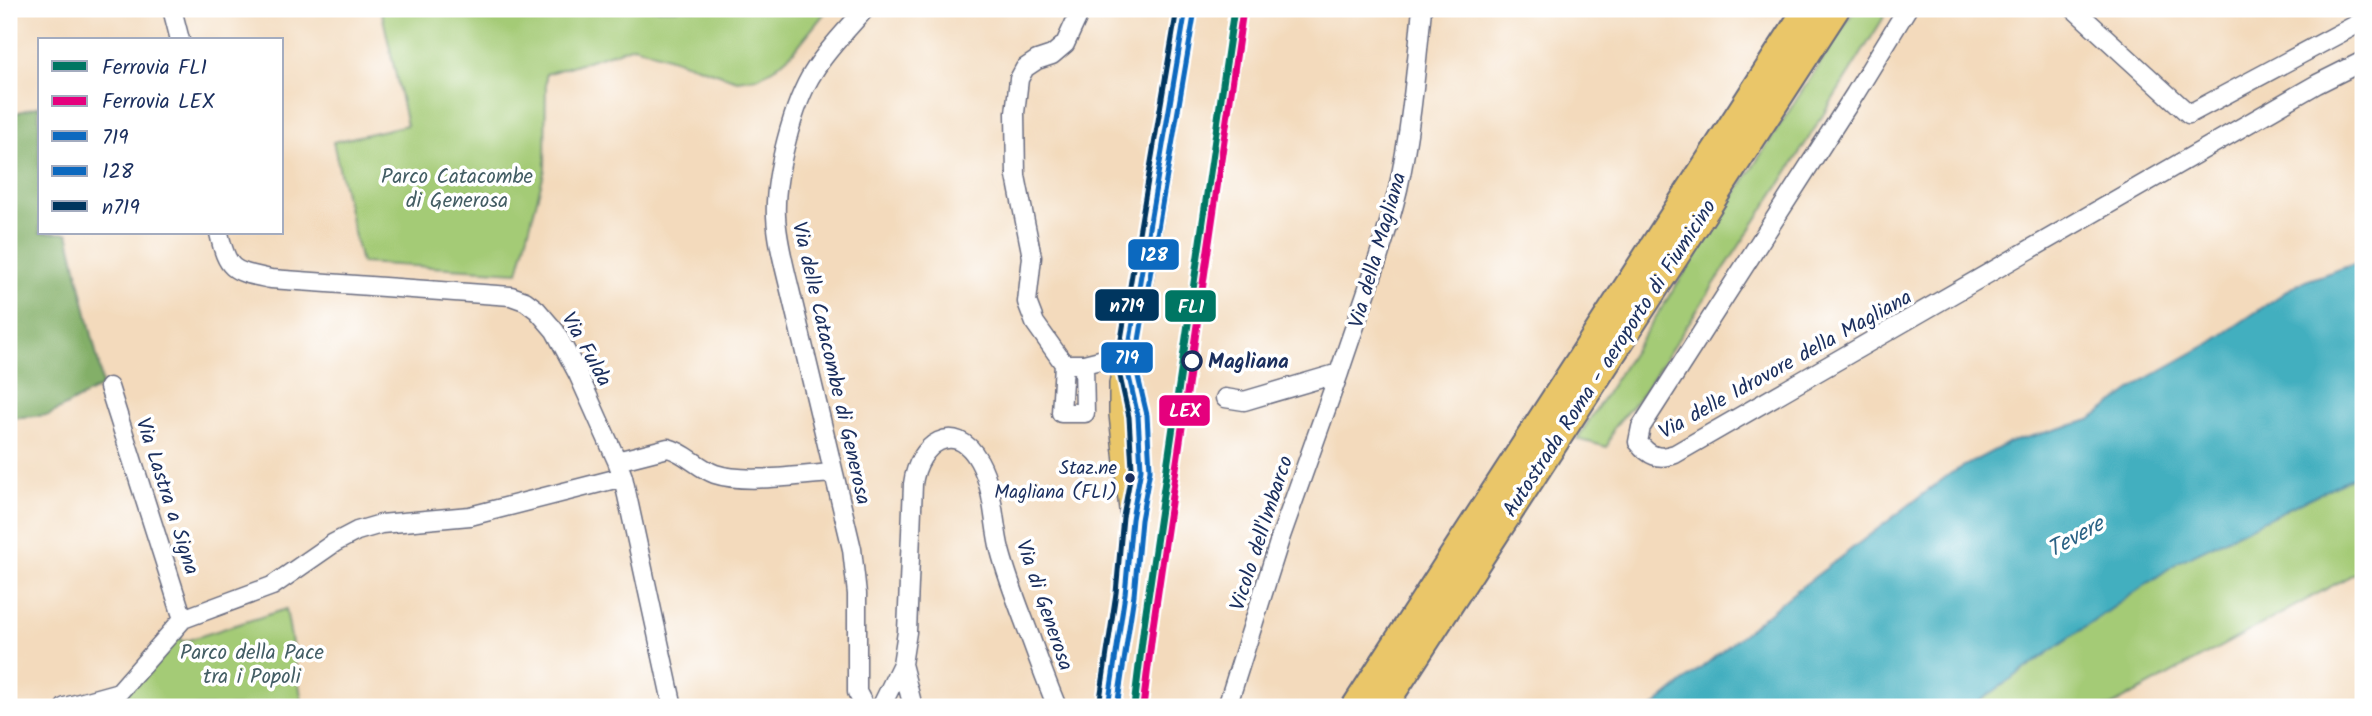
<svg xmlns="http://www.w3.org/2000/svg" width="2372" height="716" font-family="Kalam,sans-serif">
<style>
.green{fill:#a4cb76;stroke:#607d6a;stroke-width:2}
.forest{fill:#83af67;stroke:#4f6f62;stroke-width:2}
.water{fill:#42afbf;stroke:#2e6f8e;stroke-width:2}
.lines{fill:none;stroke-linecap:round;stroke-linejoin:round}
.minor-casing{stroke:#676b7f;stroke-width:21}
.major-casing{stroke:#676b7f;stroke-width:26}
.highway-casing{stroke:#676b7f;stroke-width:30}
.minor{stroke:#fff;stroke-width:18}
.major{stroke:#eac669;stroke-width:23}
.highway{stroke:#eac669;stroke-width:26}
.bus-1-casing{stroke:#fff;stroke-width:10}
.bus-2-casing{stroke:#fff;stroke-width:10}
.bus-3-casing{stroke:#fff;stroke-width:10}
.bus-1{stroke:#0c69bf;stroke-width:5}
.bus-2{stroke:#0c69bf;stroke-width:5}
.bus-3{stroke:#00365f;stroke-width:5}
.rail-1-casing{stroke:#fff;stroke-width:12}
.rail-2-casing{stroke:#fff;stroke-width:12}
.rail-1{stroke:#007663;stroke-width:7}
.rail-2{stroke:#e5007d;stroke-width:7}
.stop-dot{fill:#fff;stroke:#1b2f5e;stroke-width:3.5}
.bus-dot{fill:#1b2f5e;stroke:#fff;stroke-width:2.5}
.labels{text-anchor:middle;stroke-width:7;stroke-linejoin:round;paint-order:stroke}
.bus-label{font-size:19px;fill:#1b2f5e;stroke:#fff;text-anchor:end}
.park-label{font-size:21px;fill:#445e65;stroke:#fff}
.street-label{font-size:21px;fill:#1b2f5e;stroke:#fff}
.stop-label{font-size:21px;font-weight:bold;fill:#1b2f5e;stroke:#fff;text-anchor:start}
.water-label{font-size:23px;font-style:italic;fill:#2b6285;stroke:#fff}
.line-badge{stroke:#fff;stroke-width:2.5}
.badge-label{font-size:19px;text-anchor:middle;font-weight:bold;fill:#fff}
</style>
<rect width="100%" height="100%" fill="#fff"/>
<filter id="ink" filterUnits="userSpaceOnUse"><feTurbulence type="fractalNoise" baseFrequency=".0143" numOctaves="2"/><feDisplacementMap in="SourceGraphic" scale="14" xChannelSelector="R" yChannelSelector="G"/><feConvolveMatrix kernelMatrix="1 2 1 2 8 2 1 2 1" color-interpolation-filters="sRGB"/></filter>
<filter id="wash" filterUnits="userSpaceOnUse"><feTurbulence type="fractalNoise" baseFrequency=".00686" numOctaves="4" result="noise"/><feDisplacementMap in="SourceGraphic" scale="28" xChannelSelector="R" yChannelSelector="G"/><feGaussianBlur stdDeviation="1.57" result="paint"/><feColorMatrix in="noise" values="0 0 0 0 0 0 0 0 0 0 0 0 0 0 0 0 0 1.4 0 .05"/><feComposite in="paint" operator="in"/></filter>
<g filter="url(#wash)">
<rect width="100%" height="100%" fill="#f3dabc"/>
<!-- green -->
<path class="green" d="M381 9H828L794 51 777 66 759 77 737 80 634 46 546 74 545 169 518 272 361 263 333 142 407 125Z
M1855 9H1889L1782 181 1640 397 1614 427 1607 447 1577 439Z
M2363 472V569L2110 707H1971L2178 562Z
M286 609 303 707H95L165 646 180 636 182 642Z"/>
<!-- forest -->
<path class="forest" d="M39 106 40 233H68L99 365 102 386 49 415 9 418V115Z"/>
<!-- water -->
<path class="water" d="M2363 261V472L2178 562 1971 707H1653L1791 595 1951 473 2008 443 2090 420 2146 379 2212 342 2297 284Z"/>
</g>
<g filter="url(#ink)">
<g class="lines">
<!-- minor casing -->
<g class="minor-casing">
<path id="minor" d="M172 9 180 40
M1907 9 1855 94 1641 427 1638 442C1649 456 1658 460 1675 454L2317 84 2363 61
M2074 9 2189 114 2363 21
M219 233C228 272 233 271 271 279L511 296 525 301 537 310 555 331 578 374 617 461 623 477 673 707
M1064 364 1035 323 1027 302 1032 257 1016 176 1015 113 1019 79 1025 68 1037 60 1052 55 1065 44 1077 18V9
M1084 364 1085 413H1061L1064 364H1084L1128 353
M109 387 183 619
M1225 398 1244 401 1339 373C1359 312 1383 251 1398 189 1411 130 1416 69 1422 9
M617 461 668 448C685 452 698 468 715 474 745 484 800 475 833 473
M65 707 119 692 183 619 272 586 334 543 357 531 381 524 470 516 623 477
M865 707 857 692V594L852 549 790 290C784 265 777 240 776 216 774 177 793 103 814 71 828 48 848 29 865 9
M881 707 902 664
M913 707 902 664 907 632 913 484C918 444 955 418 979 461 994 488 993 521 1000 550 1008 581 1021 612 1032 642 1040 664 1048 685 1057 707
M1227 707 1281 536 1339 373"/>
</g>
<!-- major casing -->
<g class="major-casing">
<path id="major" d="M1132 519 1121 414V384L1139 293 1186 9
M1108 707 1125 594 1132 519 1141 469 1138 416 1130 377"/>
</g>
<!-- highway casing -->
<g class="highway-casing">
<path id="highway" d="M1355 707 1807 9
M1383 707 1836 9"/>
</g>
<!-- minor -->
<use href="#minor" class="minor"/>
<!-- major -->
<use href="#major" class="major"/>
<!-- highway -->
<use href="#highway" class="highway"/>
<!-- bus-1 casing -->
<g class="bus-1-casing">
<path id="bus-1" d="M1108 707 1125 594 1132 519 1141 469 1138 416 1126 364 1186 9"/>
</g>
<!-- bus-2 casing -->
<g class="bus-2-casing">
<path id="bus-2" d="M1117 707 1134 595 1141 520 1150 470 1147 415 1135 364 1195 10"/>
</g>
<!-- bus-3 casing -->
<g class="bus-3-casing">
<path id="bus-3" d="M1099 706 1116 593 1123 517 1132 468 1129 417 1117 363 1177 9"/>
</g>
<!-- bus-1 -->
<use href="#bus-1" class="bus-1"/>
<!-- bus-2 -->
<use href="#bus-2" class="bus-2"/>
<!-- bus-3 -->
<use href="#bus-3" class="bus-3"/>
<!-- rail-1 casing -->
<g class="rail-1-casing">
<path id="rail-1" d="M1134 707 1144 625 1234 9"/>
</g>
<!-- rail-2 casing -->
<g class="rail-2-casing">
<path id="rail-2" d="M1143 707 1153 626 1243 10"/>
</g>
<!-- rail-1 -->
<use href="#rail-1" class="rail-1"/>
<!-- rail-2 -->
<use href="#rail-2" class="rail-2"/>
</g>
</g>
<!-- markers -->
<circle class="stop-dot" cx="1192" cy="361" r="9"/>
<circle class="bus-dot" cx="1130" cy="478" r="6"/>
<g class="labels">
<!-- bus labels -->
<g class="bus-label">
<text x="1117" y="474">Staz.ne<tspan x="1117" dy="24">Magliana (FL1)</tspan></text>
</g>
<!-- park labels -->
<g class="park-label">
<text x="457" y="183">Parco Catacombe<tspan x="457" dy="24">di Generosa</tspan></text>
<text x="252" y="659">Parco della Pace<tspan x="252" dy="24">tra i Popoli</tspan></text>
</g>
<!-- street labels -->
<g class="street-label">
<text transform="translate(1377 250) rotate(-74)" y="7">Via della Magliana</text>
<text transform="translate(587 349) rotate(61)" y="7">Via Fulda</text>
<text transform="translate(1609 358) rotate(-57)" y="7">Autostrada Roma - aeroporto di Fiumicino</text>
<text transform="translate(832 363) rotate(77)" y="7">Via delle Catacombe di Generosa</text>
<text transform="translate(1785 364) rotate(-29)" y="7">Via delle Idrovore della Magliana</text>
<text transform="translate(168 496) rotate(72)" y="7">Via Lastra a Signa</text>
<text transform="translate(1261 533) rotate(-72)" y="7">Vicolo dell'Imbarco</text>
<text transform="translate(1045 605) rotate(71)" y="7">Via di Generosa</text>
</g>
<!-- stop labels -->
<g class="stop-label">
<text x="1208" y="368">Magliana</text>
</g>
<!-- water labels -->
<g class="water-label">
<text transform="translate(2075 536) rotate(-29)" y="8">Tevere</text>
</g>
</g>
<g class="line-badge">
<rect x="1127" y="238" width="53" height="33" rx="7" fill="#0c69bf"/>
<rect x="1094" y="288" width="66" height="34" rx="7" fill="#00365f"/>
<rect x="1164" y="289" width="53" height="34" rx="7" fill="#007663"/>
<rect x="1100" y="341" width="54" height="33" rx="7" fill="#0c69bf"/>
<rect x="1158" y="394" width="53" height="33" rx="7" fill="#e5007d"/>
</g>
<g class="badge-label">
<text x="1154" y="261">128</text>
<text x="1127" y="312">n719</text>
<text x="1191" y="313">FL1</text>
<text x="1127" y="364">719</text>
<text x="1185" y="417">LEX</text>
</g>
<!-- margin -->
<rect width="2372" height="716" fill="none" stroke="#fff" stroke-width="35"/>
<!-- legend -->
<rect x="38" y="38" width="245" height="196" fill="#ffffff" stroke="#a4acbf" stroke-width="2"/>
<rect x="52" y="61" width="35" height="10" fill="#007663" stroke="#a4acbf" stroke-width="2"/>
<text x="102" y="74" font-size="21" fill="#1b2f5e">Ferrovia FL1</text>
<rect x="52" y="96" width="35" height="10" fill="#e5007d" stroke="#a4acbf" stroke-width="2"/>
<text x="102" y="108" font-size="21" fill="#1b2f5e">Ferrovia LEX</text>
<rect x="52" y="131" width="35" height="10" fill="#0c69bf" stroke="#a4acbf" stroke-width="2"/>
<text x="102" y="144" font-size="21" fill="#1b2f5e">719</text>
<rect x="52" y="166" width="35" height="10" fill="#0c69bf" stroke="#a4acbf" stroke-width="2"/>
<text x="102" y="178" font-size="21" fill="#1b2f5e">128</text>
<rect x="52" y="201" width="35" height="10" fill="#00365f" stroke="#a4acbf" stroke-width="2"/>
<text x="102" y="214" font-size="21" fill="#1b2f5e">n719</text>
</svg>
